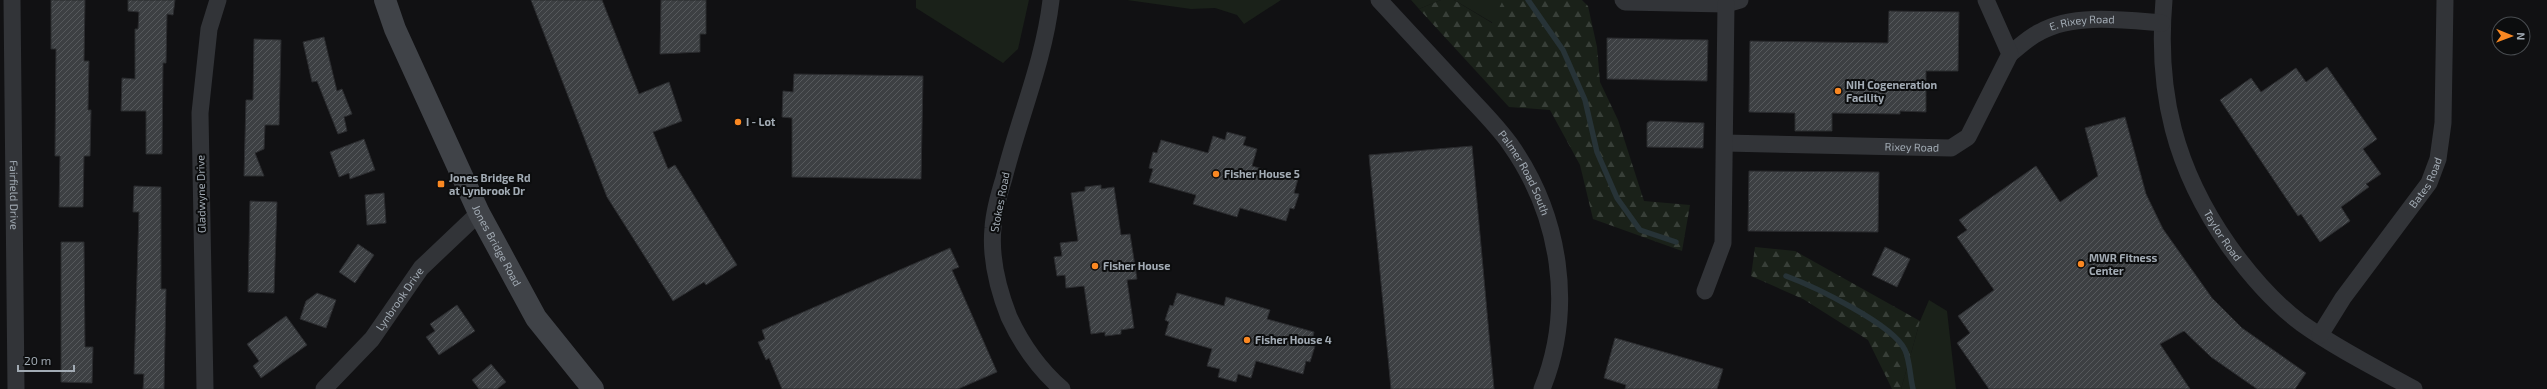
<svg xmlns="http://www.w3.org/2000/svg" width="2547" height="389" font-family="'Exo 2',sans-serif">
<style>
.green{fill:#1a2119}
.forest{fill:url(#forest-firs)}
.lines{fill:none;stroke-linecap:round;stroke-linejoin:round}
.stream{stroke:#273337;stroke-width:5.5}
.building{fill:url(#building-hatch);stroke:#2b2c2f}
.minor{stroke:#323438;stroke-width:17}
.secondary{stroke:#404348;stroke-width:22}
.poi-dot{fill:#fa8822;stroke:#0c0d0e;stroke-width:1.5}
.labels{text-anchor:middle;stroke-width:4;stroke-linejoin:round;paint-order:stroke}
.street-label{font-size:11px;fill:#a2abb4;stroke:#0c0d0e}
.poi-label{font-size:11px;font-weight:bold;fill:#a2abb4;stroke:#0c0d0e;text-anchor:start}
</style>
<defs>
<pattern id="forest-firs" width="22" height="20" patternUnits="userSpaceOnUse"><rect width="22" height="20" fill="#1a2119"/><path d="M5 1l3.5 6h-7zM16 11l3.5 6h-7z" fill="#383f38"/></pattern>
<pattern id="building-hatch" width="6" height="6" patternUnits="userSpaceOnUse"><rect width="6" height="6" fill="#3d4043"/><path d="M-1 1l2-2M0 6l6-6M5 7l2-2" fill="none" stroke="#56595c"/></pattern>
</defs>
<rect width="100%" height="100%" fill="#111113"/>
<!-- green -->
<path class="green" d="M916 0H1029L1018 49 1003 63 916 8Z
M1127 0H1281L1244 24 1237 15 1215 8 1191 9Z
M1411 0H1441L1419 9Z
M1454 0H1503L1504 1 1493 23Z
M1929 300 1947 311 1956 389H1901L1920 321Z"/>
<!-- forest -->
<path class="forest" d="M1441 0H1454L1492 23 1503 0H1582L1588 6 1597 47 1600 82 1618 120 1644 201 1690 205 1682 251 1593 219 1580 165 1550 110 1509 107 1419 9Z
M1755 247 1795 251 1920 321 1901 389H1892L1868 340 1803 299 1751 276Z"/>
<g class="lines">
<!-- stream -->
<path class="stream" d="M1528 0 1563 50 1585 100 1597 152 1617 198 1640 230 1676 242
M1786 276C1813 286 1893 324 1905 350 1910 361 1910 377 1913 389"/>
</g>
<!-- building -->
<path class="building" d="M51 0H85L84 61H89L88 110H91L90 156H84L83 207H59L60 156H55L56 49H51Z
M128 0H175L173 15 167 14 166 63H163L162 154H146V111H121L122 78 135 79V29H138L139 12 128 11Z
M531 0H602L639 94 669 82 682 121 653 132 668 169 675 165 737 265 706 285 704 282 673 301 607 197Z
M661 0H706V34H700V52L660 54Z
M1889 11 1959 12 1958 71H1926V112L1900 111V114L1832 113V131H1795V113L1749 112 1750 41 1888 43Z
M324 37 337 91 342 89 352 114 344 117 347 131 338 134 317 81 312 82 303 42Z
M1607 38 1708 40 1707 81 1607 79Z
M254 39 281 40 279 125H265L264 149 255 153 264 176H244L246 100H253Z
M2327 67 2377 139 2363 149 2381 174 2366 184 2369 187 2341 207 2350 221 2320 242 2301 214 2298 216 2220 100 2251 78 2261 92 2296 68 2306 82Z
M794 74 923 76 921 179 792 177V118L782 117 783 91 793 92Z
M2125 117 2146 194 2163 229 2212 298 2242 328 2306 373 2295 389H2257L2211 357 2184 331 2160 344 2190 389H1989L1957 343 1970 333 1958 316 1994 290 1957 237 1967 230 1959 220 2036 166 2060 202 2098 176 2085 128Z
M1650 121 1704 123 1703 148 1647 147V123Z
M1227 132 1246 137 1243 145 1257 149 1252 166 1298 179 1294 193 1299 194 1294 209 1290 208 1286 221 1240 208 1237 217 1193 204 1196 195 1149 182 1153 169 1149 168 1153 152 1157 153 1161 140 1208 153 1213 136 1225 140Z
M364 139 375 170 350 179 349 173 339 177 330 152Z
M1472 146 1494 389H1391L1369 155Z
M1749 171 1879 172 1878 232 1748 231Z
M1101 185V189L1114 187 1121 235 1130 234 1137 279 1127 280 1134 328 1121 330V334L1105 336V332L1091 334 1084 286 1066 288 1065 275 1057 276 1054 257 1062 256 1060 243 1078 241 1071 193 1085 191V187Z
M134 186 161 187V289H166L164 389H143L144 374H134L139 212H133Z
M384 193 386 223 367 225 365 195Z
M250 201 277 202 274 293 248 292Z
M61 242H84L85 347H93L92 383 61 382Z
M358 244 374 255 355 283 339 272Z
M1885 247 1910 259 1897 287 1872 275Z
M950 248 959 267 952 270 997 372 958 389H782L769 358 766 360 758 342 765 339 762 330Z
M317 293 336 300 326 328 300 319 306 301Z
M1177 293 1224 306 1226 297 1270 310 1267 319 1314 332 1311 345 1315 346 1310 362 1306 361 1303 374 1256 361 1251 378 1238 374 1236 382 1218 377 1220 369 1207 366 1212 349 1165 335 1169 322 1165 320 1170 305 1173 306Z
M457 305 475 331 439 355 426 337 435 331 430 324Z
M286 316 307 345 261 378 253 366 259 361 247 344Z
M1615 338 1723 369 1717 389H1625L1626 385 1604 378Z
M491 364 506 382 497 389H479L472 380Z"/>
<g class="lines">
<!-- minor -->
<g class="minor">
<path id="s1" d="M12 0 16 389"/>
<path d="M1051 0C1044 61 1019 118 1004 178 999 194 994 211 993 228 990 258 998 289 1009 317 1022 345 1039 369 1062 389"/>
<path id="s2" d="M1379 0C1409 32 1438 64 1468 96 1482 111 1498 127 1510 144 1560 215 1575 308 1542 389"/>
<path d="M1623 0 1625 2 1726 4 1740 0"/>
<path id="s3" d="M2164 0C2156 93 2175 169 2229 246 2249 274 2273 302 2301 323 2336 348 2376 368 2414 389"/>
<path id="s4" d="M2010 54C2019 47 2029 37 2040 32 2073 13 2125 20 2162 23"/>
<path id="s5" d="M1725 143 1951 148 1968 137 2010 54 1986 0"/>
<path d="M1705 291 1723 243 1726 4"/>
<path id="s6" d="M2320 335 2343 298 2429 183 2438 159 2443 123 2445 0"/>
<path d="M205 389 200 113 209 29 218 0"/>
<path id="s7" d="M324 389 372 339 421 268 479 213"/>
</g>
<!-- secondary -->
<path class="secondary" id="s8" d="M385 0 395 29 479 213 536 318 593 389"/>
</g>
<!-- markers -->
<g class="poi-dot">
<circle cx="1838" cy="91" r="4"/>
<circle cx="738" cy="122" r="4"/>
<circle cx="1216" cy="174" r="4"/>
<rect x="437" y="180" width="8" height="8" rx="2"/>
<circle cx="2081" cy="264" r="4"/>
<circle cx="1095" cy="266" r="4"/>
<circle cx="1247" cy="340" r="4"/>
</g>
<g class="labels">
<!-- street labels -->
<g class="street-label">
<text dy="4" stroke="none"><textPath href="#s4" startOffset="81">E. Rixey Road</textPath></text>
<text dy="4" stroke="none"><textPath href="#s5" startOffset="187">Rixey Road</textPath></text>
<text dy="4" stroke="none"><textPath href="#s2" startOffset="227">Palmer Road South</textPath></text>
<text dy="4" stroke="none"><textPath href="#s6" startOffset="186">Bates Road</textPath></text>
<text transform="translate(201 194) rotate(-91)" y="4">Gladwyne Drive</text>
<text dy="4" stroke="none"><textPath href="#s1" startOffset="195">Fairfield Drive</textPath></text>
<text transform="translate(1000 202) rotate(-79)" y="4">Stokes Road</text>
<text dy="4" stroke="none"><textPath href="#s3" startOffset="248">Taylor Road</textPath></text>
<text dy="4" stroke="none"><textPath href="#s8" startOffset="270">Jones Bridge Road</textPath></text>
<text dy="4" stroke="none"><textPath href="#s7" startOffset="118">Lynbrook Drive</textPath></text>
</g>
<!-- poi labels -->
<g class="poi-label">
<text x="1846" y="89">NIH Cogeneration<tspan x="1846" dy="13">Facility</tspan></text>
<text x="746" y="126">I - Lot</text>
<text x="1224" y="178">Fisher House 5</text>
<text x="449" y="182">Jones Bridge Rd<tspan x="449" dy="13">at Lynbrook Dr</tspan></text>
<text x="2089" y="262">MWR Fitness<tspan x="2089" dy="13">Center</tspan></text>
<text x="1103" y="270">Fisher House</text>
<text x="1255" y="344">Fisher House 4</text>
</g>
</g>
<!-- north arrow -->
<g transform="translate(2511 36) rotate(91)"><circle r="19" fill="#0c0d0e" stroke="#484c50"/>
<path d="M0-3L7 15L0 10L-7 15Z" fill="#fa8822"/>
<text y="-6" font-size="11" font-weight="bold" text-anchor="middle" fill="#a2abb4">N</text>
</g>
<!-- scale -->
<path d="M18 365v6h56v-6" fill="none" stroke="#a2abb4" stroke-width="2"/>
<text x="24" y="365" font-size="12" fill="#a2abb4" stroke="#0c0d0e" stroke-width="3" paint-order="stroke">20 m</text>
</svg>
